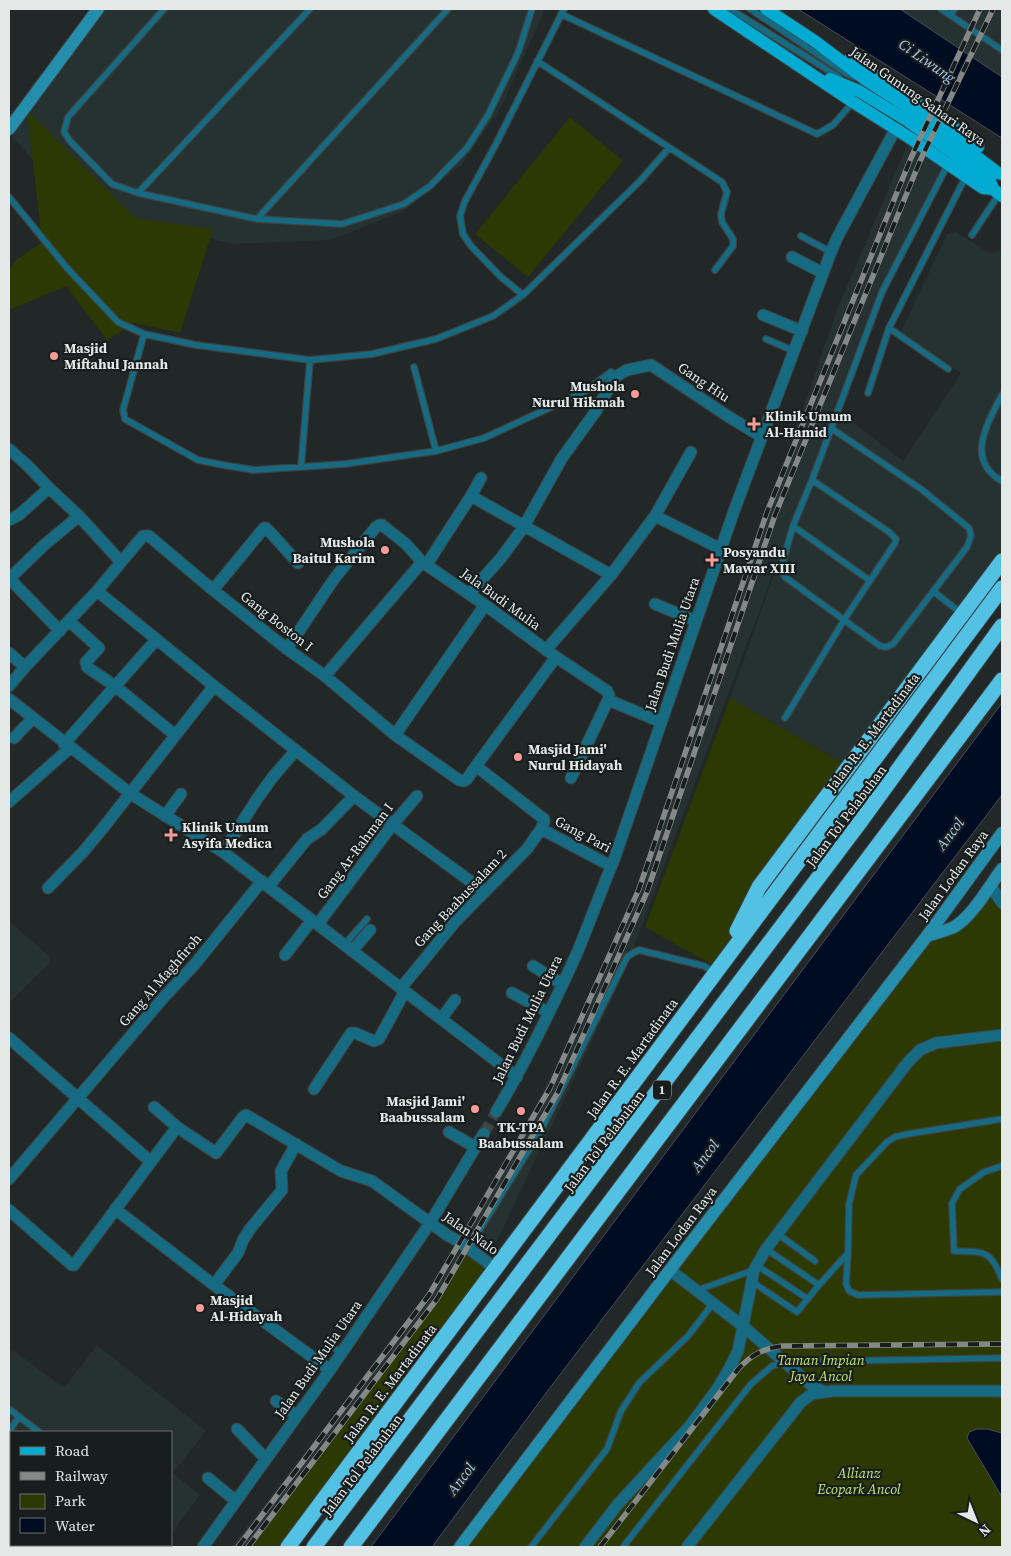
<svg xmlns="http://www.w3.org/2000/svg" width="1011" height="1556" font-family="'Source Serif 4',serif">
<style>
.built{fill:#253231}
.green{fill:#2d3902}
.water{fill:#000c22;stroke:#444e5d}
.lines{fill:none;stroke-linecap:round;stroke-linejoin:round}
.street-tunnel{stroke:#3f4444;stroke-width:11;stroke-dasharray:11 5.5;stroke-linecap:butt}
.lane-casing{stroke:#3d4242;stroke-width:8}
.street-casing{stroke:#3d4242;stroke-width:13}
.secondary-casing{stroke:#3d4242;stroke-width:14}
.primary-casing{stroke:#3d4242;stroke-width:14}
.highway-casing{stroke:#3d4242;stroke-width:17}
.lane{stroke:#166b82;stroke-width:5.5}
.street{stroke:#166b82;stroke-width:11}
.secondary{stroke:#258eac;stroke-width:12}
.primary{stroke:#03abd2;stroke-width:12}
.highway{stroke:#52c1e4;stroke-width:15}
.rail-casing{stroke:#848988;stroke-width:5.5}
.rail{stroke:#181e1d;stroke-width:4;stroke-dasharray:11;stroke-linecap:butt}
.poi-dot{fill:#f59b98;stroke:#181e1d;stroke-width:2}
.labels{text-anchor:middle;stroke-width:4.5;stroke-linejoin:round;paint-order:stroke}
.shield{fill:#181e1d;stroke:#a7abaa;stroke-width:1}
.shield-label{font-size:12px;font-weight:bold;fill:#e4e8e7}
.street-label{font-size:14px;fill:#e4e8e7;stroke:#181e1d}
.poi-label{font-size:14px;font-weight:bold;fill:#e4e8e7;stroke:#181e1d;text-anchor:start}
.park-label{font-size:14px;font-style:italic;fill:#c6e76a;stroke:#181e1d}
.water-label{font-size:15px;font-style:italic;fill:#aac8ee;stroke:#181e1d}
</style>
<rect width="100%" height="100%" fill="#222727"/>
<!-- built -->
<path class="built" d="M101 9H545L501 108 461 165 404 211 330 240 234 244 112 218 50 178 12 137 27 110Z
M899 9H1002V76L955 47Z
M910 138 948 163 866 324 835 408 903 461 961 373 900 334 947 234 956 232 991 254 1002 248V561L849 767 730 698 800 502 623 976 462 1314 287 1547H231L430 1292 534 1109 602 973 654 844 837 310Z
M9 921 49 956 50 963 9 1003Z
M97 1345 206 1431 173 1473 200 1495 171 1534V1432H11V1545H164L162 1547H9V1355L13 1350 64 1388Z"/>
<!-- green -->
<path class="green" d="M27 110 135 218 213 229 180 333 135 323 107 340 66 286 9 310V270L16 260 42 242Z
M570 117 623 161 528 277 475 234Z
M730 698 849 767 778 863 718 968 645 927Z
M1002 868V1547H462L927 936 953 927Z
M467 1247 487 1262 462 1314 288 1547H248L437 1299Z"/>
<!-- water -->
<path class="water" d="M798 9H900L1002 77V138Z
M1002 703V795L546 1393 432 1547H371Z
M977 1429H987L1002 1433V1497L967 1438 969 1432Z"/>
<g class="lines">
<!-- street-tunnel -->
<path class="street-tunnel" d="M484 1133 496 1112"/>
<!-- lane casing -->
<g class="lane-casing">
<path id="lane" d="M164 9 68 117 64 132 70 141 112 184 138 193 257 219 342 224 404 204 430 186 467 148 488 115 518 53 532 9
M730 9 839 77
M750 9 847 74 855 77
M941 9 1002 50
M561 14 817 134 833 125 853 102
M951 16 954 9
M537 61 722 182 727 192 721 214 722 222 733 239V246L715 270
M138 193 310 9
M9 197 67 268 118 322 144 334 196 345 310 360 372 354 436 339 493 316 523 295 640 181 669 148
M257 219 448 9
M972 235 999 194
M801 236 831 252
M523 295 501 277 471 246 463 234 460 216 465 201 496 144 564 9
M144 334 123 410 125 419 198 460 223 465 254 470 345 464 436 451 484 438 584 392 611 372
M766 339 794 351
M414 367 436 451
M948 369 889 328 966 176
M868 393 889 328
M1002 395C987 424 965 460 1002 481
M831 428 921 489 969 528 971 536 967 547 893 644 886 647 880 646 785 577 782 572V565L793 526 812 480 882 292 948 164
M301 467 310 360
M793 526 869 580
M933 591 961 613
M785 718 844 620 895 543 896 539 889 532 812 480
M344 945 367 919
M1002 1119 908 1134 895 1137 887 1142 856 1175 849 1204 848 1253 846 1284 849 1291 858 1295 1002 1292
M1002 1166 984 1172 960 1189 952 1203 954 1251C984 1252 990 1249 1002 1279
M778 1234 815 1261
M766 1249 819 1285
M473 1251 472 1245 474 1239 540 1132 627 957 633 953 639 950 704 966 715 972
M756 1265 808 1299
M751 1281 797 1312 819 1285 848 1253
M698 1290 754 1270
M327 1343 341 1353
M9 1409 39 1432
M9 1431 19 1417
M9 1536 11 1538
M20 1545 23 1547
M149 1547 151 1545
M531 1547 607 1449 621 1411 639 1383 688 1336 714 1302
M623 1547 751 1384 772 1366 785 1362 1002 1358"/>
</g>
<!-- street casing -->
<g class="street-casing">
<path id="street" d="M792 257 823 273
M763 315 802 331
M9 449 28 466 49 488 79 516 121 562
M471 496 481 478
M655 516 721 549
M9 520 19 515 49 488
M427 564 471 496 611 575
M9 578 60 631
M9 579 43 546 79 516
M213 590 264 528H266L270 532 298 563
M97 591 214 686 354 796 485 892
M469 594 501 558 523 528 562 458 596 411 615 377 627 370 651 365 729 417 762 437
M655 604 696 621
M69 621 99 648 86 662 87 667 115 686 175 735
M287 649 334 579 376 527 379 525H382L406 544 422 562
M546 650 611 575 655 516 691 452
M9 653 25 667
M325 676 422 562 485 605 556 657 607 691 609 695 608 700 571 778
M9 686 25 667 97 591 143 536H149L213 590 287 649 325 676 395 735 459 780 464 781 467 779 476 766 540 816 544 819V822L541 829 527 849 455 922 401 988
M9 699 131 794 223 852 517 1077
M613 702 661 722
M395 735 485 605
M14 738 33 718
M64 744 156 640
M476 766 556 657
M9 802 70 748
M165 816 181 794
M541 829 611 866
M223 852 257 799 272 778 296 750
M269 886 307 839 322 829 354 796
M991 886 1002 903
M48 888 83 852 103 828 214 686
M318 924 393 824 417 796
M352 951 370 930
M285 955 312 920
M533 966 562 984
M512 993 548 1012
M441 1019 455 1000
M9 1038 151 1162
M314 1089 351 1033H355L374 1041 379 1039 405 991
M154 1107 177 1127
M496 1112C526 1062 553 1006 577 953 590 921 602 889 615 857L734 511 831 252 837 238 896 128
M449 1132 475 1147
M9 1179 164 997 195 964 262 881
M115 1209 214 1285 330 1370
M9 1210 72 1265H74L177 1127 216 1153 243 1117 246 1115 341 1171 372 1181 447 1235 460 1242 496 1269
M670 1270 744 1327 810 1384 824 1392
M214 1285 238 1253 243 1240 250 1229 282 1190 281 1171 296 1144
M276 1401 297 1416
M237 1429 266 1459
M208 1478 236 1501
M203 1547 330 1370 430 1223 484 1133
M585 1547 618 1504 689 1427 717 1389 729 1369 738 1351 754 1270 766 1249 908 1062 920 1050 936 1043 1002 1035
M687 1547 801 1402 812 1394 833 1391H1002"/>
</g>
<!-- secondary casing -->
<g class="secondary-casing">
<path id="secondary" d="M9 129 98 9
M927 936C936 933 946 931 954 927 972 917 990 885 1002 869
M460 1547 676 1262 927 936 1002 833"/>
</g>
<!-- primary casing -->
<g class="primary-casing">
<path id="primary" d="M714 9 853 102 910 138 983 188 993 189
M766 9 816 42 866 80 931 122 998 173 1002 174
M849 60 866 69 948 123 978 147
M830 79 859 91 908 121 989 178 993 189 1002 196"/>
</g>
<!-- highway casing -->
<g class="highway-casing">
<path id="highway" d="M737 931 759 887 1002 561
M288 1547 1002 588
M314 1547 861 821 1002 626
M351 1547 1002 680"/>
</g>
<!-- lane -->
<use href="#lane" class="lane"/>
<!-- street -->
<use href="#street" class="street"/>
<!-- secondary -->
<use href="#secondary" class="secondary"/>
<!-- primary -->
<use href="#primary" class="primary"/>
<!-- highway -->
<use href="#highway" class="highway"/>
<!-- rail casing -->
<g class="rail-casing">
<path id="rail" d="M238 1547 429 1295 550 1088 639 889 767 512 911 158 980 9
M248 1547 437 1299 558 1092 647 892 775 515 920 161 993 9
M600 1547 739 1368C753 1354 762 1349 782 1346L1002 1344"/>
</g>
<!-- rail -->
<use href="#rail" class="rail"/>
</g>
<!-- markers -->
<g class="poi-dot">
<circle cx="54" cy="356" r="5"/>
<circle cx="635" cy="394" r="5"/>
<path d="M751.5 416.5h5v5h5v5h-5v5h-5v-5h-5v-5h5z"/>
<circle cx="385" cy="550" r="5"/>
<path d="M709.5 552.5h5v5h5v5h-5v5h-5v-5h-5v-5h5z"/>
<circle cx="518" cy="757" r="5"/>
<path d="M168.5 827.5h5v5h5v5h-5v5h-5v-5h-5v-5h5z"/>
<circle cx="475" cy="1109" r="5"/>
<circle cx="521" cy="1111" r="5"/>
<circle cx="200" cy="1308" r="5"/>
</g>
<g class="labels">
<!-- shield labels -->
<rect class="shield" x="653" y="1080.5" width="18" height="19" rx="4"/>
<g class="shield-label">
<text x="662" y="1094">1</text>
</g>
<!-- street labels -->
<g class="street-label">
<text transform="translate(918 96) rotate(35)" y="5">Jalan Gunung Sahari Raya</text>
<text transform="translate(704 382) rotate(34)" y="5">Gang Hiu</text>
<text transform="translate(501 599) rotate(36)" y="5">Jala Budi Mulia</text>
<text transform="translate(277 621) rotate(38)" y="5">Gang Boston I</text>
<text transform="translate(672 644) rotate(-71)" y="5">Jalan Budi Mulia Utara</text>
<text transform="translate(873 732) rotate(-53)" y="5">Jalan R. E. Martadinata</text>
<text transform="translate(846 816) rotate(-53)" y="5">Jalan Tol Pelabuhan</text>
<text transform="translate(583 834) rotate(28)" y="5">Gang Pari</text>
<text transform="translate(355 851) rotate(-53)" y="5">Gang Ar-Rahman I</text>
<text transform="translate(953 875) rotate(-54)" y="5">Jalan Lodan Raya</text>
<text transform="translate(460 898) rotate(-47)" y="5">Gang Baabussalam 2</text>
<text transform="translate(160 980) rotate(-49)" y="5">Gang Al Maghfiroh</text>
<text transform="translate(527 1019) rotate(-64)" y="5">Jalan Budi Mulia Utara</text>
<text transform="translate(632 1058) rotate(-54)" y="5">Jalan R. E. Martadinata</text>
<text transform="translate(604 1141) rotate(-53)" y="5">Jalan Tol Pelabuhan</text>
<text transform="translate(681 1231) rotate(-53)" y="5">Jalan Lodan Raya</text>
<text transform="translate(471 1233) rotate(35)" y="5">Jalan Nalo</text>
<text transform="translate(318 1359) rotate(-55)" y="5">Jalan Budi Mulia Utara</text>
<text transform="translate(390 1383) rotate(-53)" y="5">Jalan R. E. Martadinata</text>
<text transform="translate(362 1465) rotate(-53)" y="5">Jalan Tol Pelabuhan</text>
</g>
<!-- poi labels -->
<g class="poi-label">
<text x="64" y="353">Masjid<tspan x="64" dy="16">Miftahul Jannah</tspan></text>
<text x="625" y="391" text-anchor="end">Mushola<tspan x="625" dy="16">Nurul Hikmah</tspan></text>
<text x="765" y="421">Klinik Umum<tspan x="765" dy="16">Al-Hamid</tspan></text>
<text x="375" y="547" text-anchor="end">Mushola<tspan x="375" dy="16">Baitul Karim</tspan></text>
<text x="723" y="557">Posyandu<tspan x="723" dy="16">Mawar XIII</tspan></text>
<text x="528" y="754">Masjid Jami'<tspan x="528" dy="16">Nurul Hidayah</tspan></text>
<text x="182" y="832">Klinik Umum<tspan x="182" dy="16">Asyifa Medica</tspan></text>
<text x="465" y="1106" text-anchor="end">Masjid Jami'<tspan x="465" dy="16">Baabussalam</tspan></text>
<text x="521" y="1132" text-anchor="middle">TK-TPA<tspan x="521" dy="16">Baabussalam</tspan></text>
<text x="210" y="1305">Masjid<tspan x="210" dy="16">Al-Hidayah</tspan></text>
</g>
<!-- park labels -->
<g class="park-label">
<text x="821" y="1365">Taman Impian<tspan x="821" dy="16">Jaya Ancol</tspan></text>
<text x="859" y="1478">Allianz<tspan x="859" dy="16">Ecopark Ancol</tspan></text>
</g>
<!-- water labels -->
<g class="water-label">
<text transform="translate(927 61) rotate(35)" y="5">Ci Liwung</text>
<text transform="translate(950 834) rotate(-53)" y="5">Ancol</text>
<text transform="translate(705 1156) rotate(-53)" y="5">Ancol</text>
<text transform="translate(461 1479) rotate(-53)" y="5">Ancol</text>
</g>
</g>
<!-- border -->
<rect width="1011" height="1556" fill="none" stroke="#e4e8e7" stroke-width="20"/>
<!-- legend -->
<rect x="10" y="1431" width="162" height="115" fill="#181e1d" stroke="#6a6f6e"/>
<rect x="20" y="1447" width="25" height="8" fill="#03abd2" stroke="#6a6f6e"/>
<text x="55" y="1456" font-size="15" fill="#e4e8e7">Road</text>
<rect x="20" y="1472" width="25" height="8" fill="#848988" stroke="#6a6f6e"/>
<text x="55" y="1481" font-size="15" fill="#e4e8e7">Railway</text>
<rect x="20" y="1494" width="25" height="15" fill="#2d3902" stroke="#6a6f6e"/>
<text x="55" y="1506" font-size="15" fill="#e4e8e7">Park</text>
<rect x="20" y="1518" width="25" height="15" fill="#000c22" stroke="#6a6f6e"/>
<text x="55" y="1531" font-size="15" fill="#e4e8e7">Water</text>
<!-- north arrow -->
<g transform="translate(976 1521) rotate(137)" stroke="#181e1d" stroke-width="4" paint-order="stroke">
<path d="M0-4L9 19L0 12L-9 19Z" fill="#e4e8e7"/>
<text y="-8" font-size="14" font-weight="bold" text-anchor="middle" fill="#e4e8e7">N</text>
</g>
</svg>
